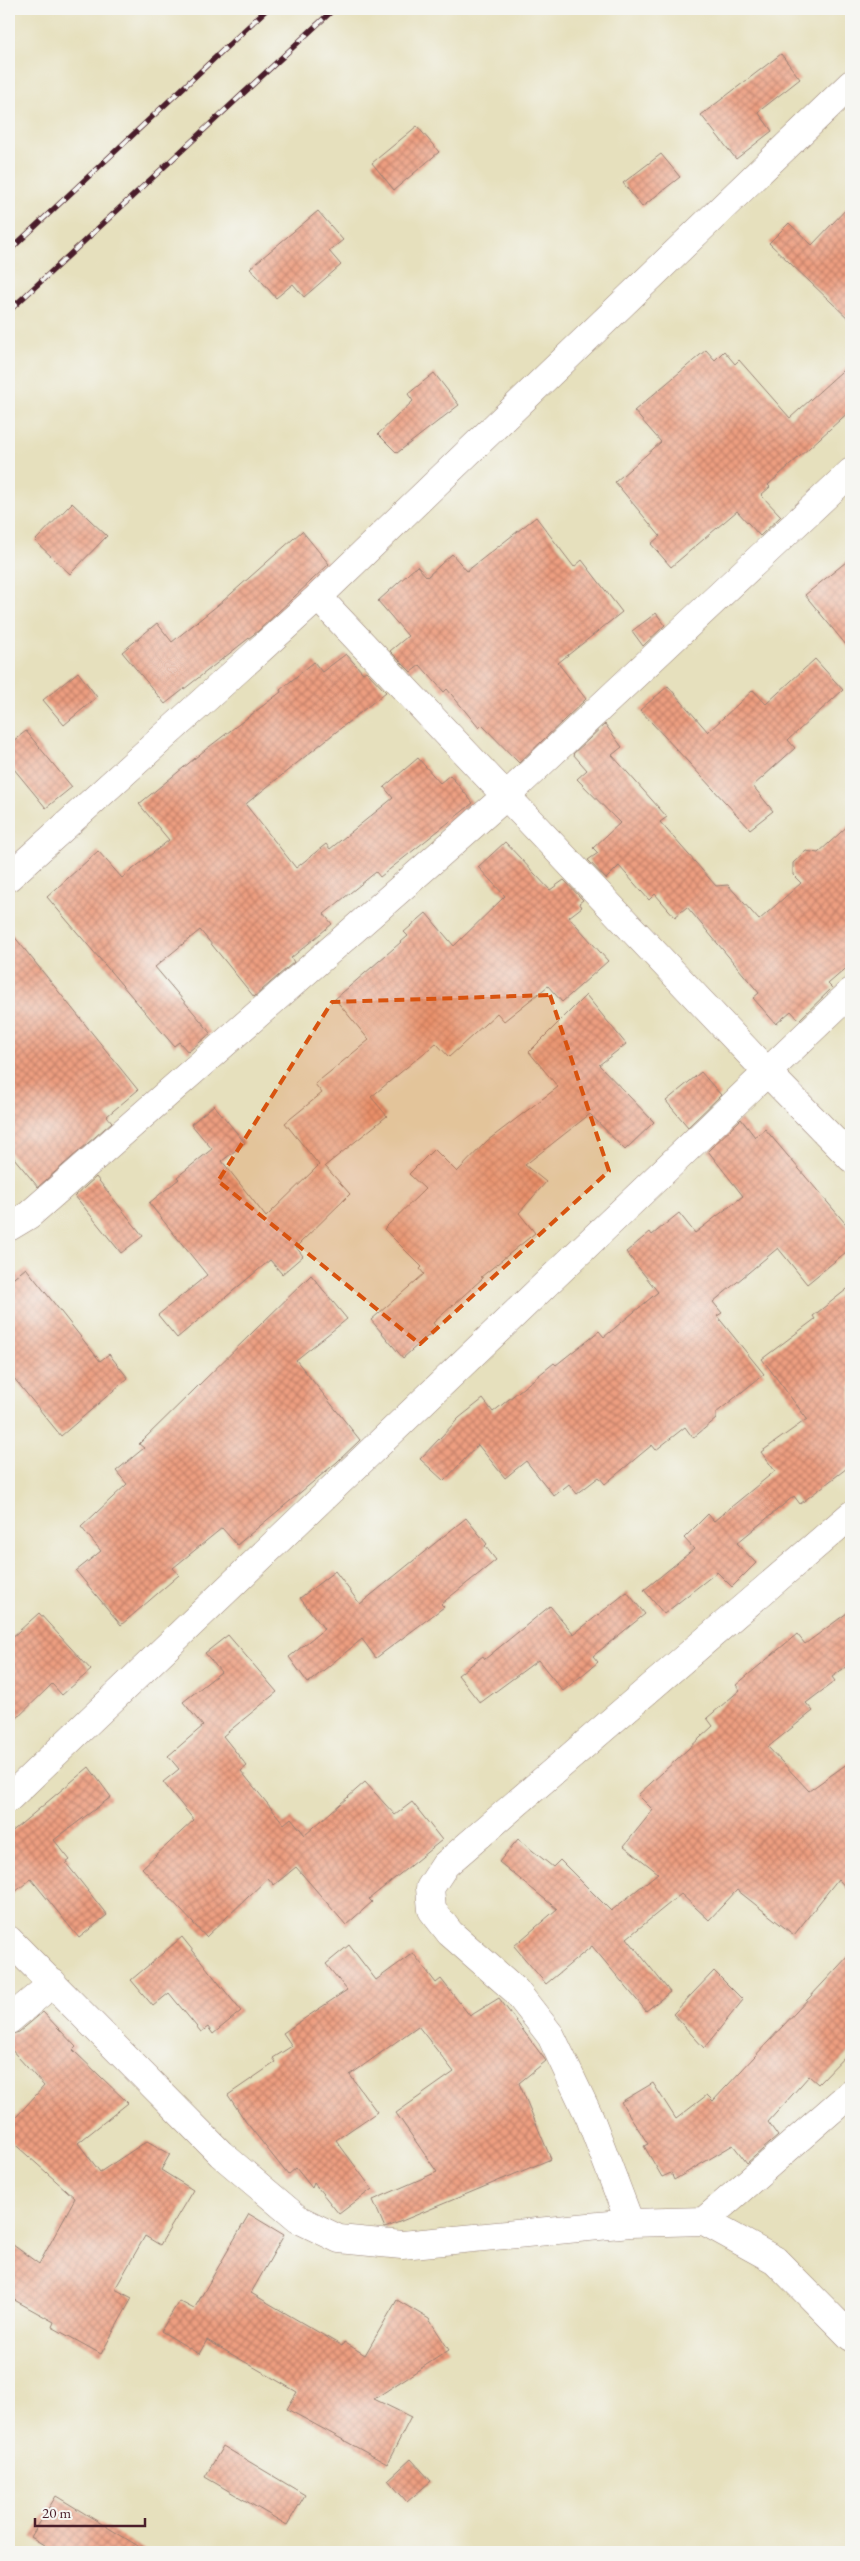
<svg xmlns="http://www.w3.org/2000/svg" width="860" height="2561" font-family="'EB Garamond',serif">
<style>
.building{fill:url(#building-cross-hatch)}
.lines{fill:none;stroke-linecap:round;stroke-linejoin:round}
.minor-casing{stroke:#988074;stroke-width:29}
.minor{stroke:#fff;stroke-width:28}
.rail-casing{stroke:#4a1f2b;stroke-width:5.5}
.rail{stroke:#f6f6f2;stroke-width:4;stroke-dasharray:11;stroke-linecap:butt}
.marked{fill:#d8530f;fill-opacity:0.2;stroke:#d8530f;stroke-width:4;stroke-dasharray:10 6;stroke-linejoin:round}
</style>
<defs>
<pattern id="building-cross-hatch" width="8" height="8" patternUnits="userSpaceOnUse" patternTransform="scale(1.25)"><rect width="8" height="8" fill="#ed9e80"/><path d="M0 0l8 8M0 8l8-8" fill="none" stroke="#c28069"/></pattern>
</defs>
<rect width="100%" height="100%" fill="#f6f6f2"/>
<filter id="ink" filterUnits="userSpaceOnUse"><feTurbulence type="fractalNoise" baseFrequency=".02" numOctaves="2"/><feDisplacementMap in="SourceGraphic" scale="10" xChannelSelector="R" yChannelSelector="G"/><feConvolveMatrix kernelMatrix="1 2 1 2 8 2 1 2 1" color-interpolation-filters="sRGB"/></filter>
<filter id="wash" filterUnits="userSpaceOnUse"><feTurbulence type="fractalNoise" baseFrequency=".0096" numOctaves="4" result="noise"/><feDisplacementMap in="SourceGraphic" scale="20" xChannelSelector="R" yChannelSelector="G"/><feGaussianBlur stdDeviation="1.12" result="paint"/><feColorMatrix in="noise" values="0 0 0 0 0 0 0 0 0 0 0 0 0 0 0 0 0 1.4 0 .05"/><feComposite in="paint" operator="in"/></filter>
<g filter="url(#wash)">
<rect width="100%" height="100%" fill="#e6e0bd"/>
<g id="blocks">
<!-- building -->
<path class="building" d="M781 54 800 79 758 112 772 131 736 159 701 115Z
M417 126 439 152 394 190 372 163Z
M661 154 680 177 642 207 623 183Z
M851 204V321L769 243 789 223 812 245Z
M318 211 343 240 329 251 341 265 304 297 293 284 276 298 250 268Z
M706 350 715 360 724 351 735 364 739 360 790 418 851 363V410L768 485 770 487 761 495 781 516 760 536 737 511 671 567 651 544 660 536 615 482 661 442 634 411Z
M434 373 459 405 397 453 378 434 413 401 408 394Z
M72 503 107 536 70 574 35 541Z
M536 517 574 567 582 560 622 612 558 663 586 699 519 763 482 725 479 728 447 689 444 692 420 665 411 672 390 651 408 636 378 601 417 566 427 577 452 554 467 571Z
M302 531 329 564 258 631 165 704 122 652 157 623 172 642 223 601Z
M851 558V651L805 595Z
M656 613 665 625 643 646 632 631Z
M346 654 363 673 366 671 386 692 247 803 246 805 296 868 326 844 330 849 393 798 384 787 418 758 440 783 450 775 473 803 380 877 376 872 324 914 332 924 291 958 294 962 254 997 200 930 155 967 211 1033 188 1052 179 1042 174 1046 47 897 98 851 122 878 169 840 139 804 205 750 281 692 280 690 314 662 322 672Z
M815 659 843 690 788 740 795 748 753 786 773 811 750 829 640 710 668 686 708 732 753 690 766 704Z
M78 672 97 697 64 725 43 700Z
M605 724 622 747 612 755 667 817 660 822 716 886 728 885 759 920 801 883 793 875V863L806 851 818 853 851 823V964L828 984 832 988 799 1020 791 1011 776 1024 753 998 759 993 687 907 675 917 655 894 649 900 619 866 606 879 588 860 598 853 593 848 620 823 577 779 587 770 573 754Z
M26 731 72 787 46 808 9 763V744Z
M505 842 550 890 564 880 583 900 579 903 582 907 569 917 608 961 562 1002 548 986 504 1021 497 1013 449 1057 436 1043 371 1097 387 1116 325 1166 350 1194 296 1247 303 1256 282 1274 270 1260 177 1338 158 1315 207 1275 149 1203 179 1179 177 1177 212 1149 191 1124 214 1105 245 1143 222 1161 266 1217 319 1165 285 1123 322 1093 315 1084 369 1040 335 999 408 936 404 932 426 913 454 946 505 896 478 867Z
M9 930 138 1090 107 1116 112 1122 38 1187 9 1152Z
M586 995 626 1044 599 1065 654 1122 625 1150 590 1114 525 1165 546 1182 519 1213 535 1233 481 1277 483 1278 433 1323 437 1328 403 1358 371 1320 424 1274 420 1269 422 1267 384 1229 425 1189 409 1174 434 1149 457 1172 487 1141 558 1087 529 1052Z
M701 1072 721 1095 688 1127 666 1101Z
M741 1119 755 1137 765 1129 851 1230V1248L807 1284 778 1248 713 1302 722 1313 717 1316 764 1374 716 1413V1419L693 1438 685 1427 656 1450 652 1445 605 1484 599 1477 577 1494 569 1484 554 1496 526 1461 505 1478 478 1445 444 1481 420 1459 459 1418 483 1399 493 1412 554 1363 556 1365 599 1331 604 1337 658 1292 626 1252 650 1232 652 1235 679 1213 695 1233 743 1196 708 1151Z
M96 1177 143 1236 121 1253 75 1196Z
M26 1268 100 1361 109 1354 128 1378 61 1436 9 1372V1282Z
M311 1275 347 1319 296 1360 360 1440 337 1462 237 1545 222 1528 173 1568 179 1575 121 1625 76 1571 101 1551 81 1527 127 1484 116 1471 144 1448 139 1444Z
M851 1286V1465L800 1504 794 1496 737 1543 756 1563 732 1587 717 1572 664 1614 644 1590 694 1549 684 1538 708 1514 714 1521 775 1471 761 1452 807 1419 762 1359 815 1319 813 1316Z
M466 1518 487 1544 485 1546 496 1560 441 1604 444 1607 376 1658 362 1639 308 1683 289 1657 324 1629 300 1598 335 1571 360 1604Z
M627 1592 645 1614 593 1656 598 1662 563 1691 538 1660 480 1703 458 1675 483 1656 485 1659 550 1606 574 1634Z
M851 1610V1663L832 1677 835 1681 806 1703 813 1711 768 1747 809 1791 851 1761V1893L838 1879 794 1935 737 1890 709 1920 681 1894 627 1938 670 1992 646 2011 592 1946 546 1984 514 1946 557 1909 499 1862 518 1839 553 1867 560 1860 611 1911 658 1873 624 1846 653 1810 638 1795 713 1726 707 1718 740 1690 736 1685 797 1634 805 1644Z
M39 1613 91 1670 62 1695 52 1684 9 1726V1640Z
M228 1635 277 1692 223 1736 247 1766 241 1771 284 1824 291 1818 305 1835 365 1782 395 1815 412 1802 442 1840 369 1899 372 1902 346 1925 296 1867 274 1885 268 1878 206 1937 142 1868 194 1820 163 1782 179 1769 168 1756 203 1726 183 1702 221 1672 205 1653Z
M89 1767 111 1797 54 1840 70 1860 66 1863 107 1915 79 1938 31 1879 9 1897V1834Z
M182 1937 241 2011 213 2034 208 2027 201 2032 169 1993 153 2006 131 1980Z
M349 1945 376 1980 413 1953 436 1983 441 1979 470 2016 499 1998 546 2061 519 2083 551 2159 385 2228 373 2200 437 2172 396 2113 454 2072 418 2026 350 2075 377 2112 336 2140 372 2189 339 2214 314 2183 312 2188 296 2168 288 2175 246 2122 228 2095 276 2062 273 2058 292 2046 283 2033 347 1990 326 1964Z
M851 1953V2050L818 2084 809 2076 768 2122 778 2136 747 2163 733 2145 674 2180 671 2173 662 2177 644 2146 648 2144 621 2102 653 2083 676 2119 707 2095 713 2101Z
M714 1971 743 2000 704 2048 673 2014Z
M43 2012 76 2047 73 2050 128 2103 78 2143 100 2172 147 2141 170 2154 161 2170 193 2190 160 2245 145 2236 115 2289 132 2298 101 2354 52 2327 54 2322 9 2297V2242L39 2264 75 2198 9 2139V2125L44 2086 9 2047V2035L19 2032Z
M249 2214 284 2235 251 2293 342 2346 344 2342 365 2355 397 2300 429 2319 449 2350 374 2399 411 2417 387 2464 287 2409 297 2392 207 2340 199 2354 161 2331 179 2301 194 2309Z
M223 2446 305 2495 287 2525 205 2477Z
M411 2459 431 2481 407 2502 388 2480Z
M56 2496 148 2552H55L31 2537Z"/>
</g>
</g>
<g filter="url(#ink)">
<use href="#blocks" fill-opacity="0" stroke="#988074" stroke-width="1"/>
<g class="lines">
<!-- minor casing -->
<g class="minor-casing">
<path id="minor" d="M318 597 768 1073 851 1158
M9 877 318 597 851 84
M9 1227 29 1215 506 796 851 472
M9 1798 851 992
M9 1940 221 2154 298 2219 339 2239 402 2245 630 2223 704 2221 775 2260 851 2337
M9 2020 53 1983
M704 2221 851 2093
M630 2223 590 2118 551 2036 515 1990 450 1933 432 1910 430 1888 445 1865 851 1515"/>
</g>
<!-- minor -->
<use href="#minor" class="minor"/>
<!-- rail casing -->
<g class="rail-casing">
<path id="rail" d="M9 251 267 9
M9 311 334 9"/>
</g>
<!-- rail -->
<use href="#rail" class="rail"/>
</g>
</g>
<!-- marked area -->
<path class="marked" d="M550 995 609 1171 420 1344 218 1181 332 1002Z"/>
<!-- margin -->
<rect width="860" height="2561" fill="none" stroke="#f6f6f2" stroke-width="30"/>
<!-- scale -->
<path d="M35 2518v8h110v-8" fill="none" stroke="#4a1f2b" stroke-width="2.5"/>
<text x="42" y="2518" font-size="15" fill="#4a1f2b" stroke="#f6f6f2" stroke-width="4" paint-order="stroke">20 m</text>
</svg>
